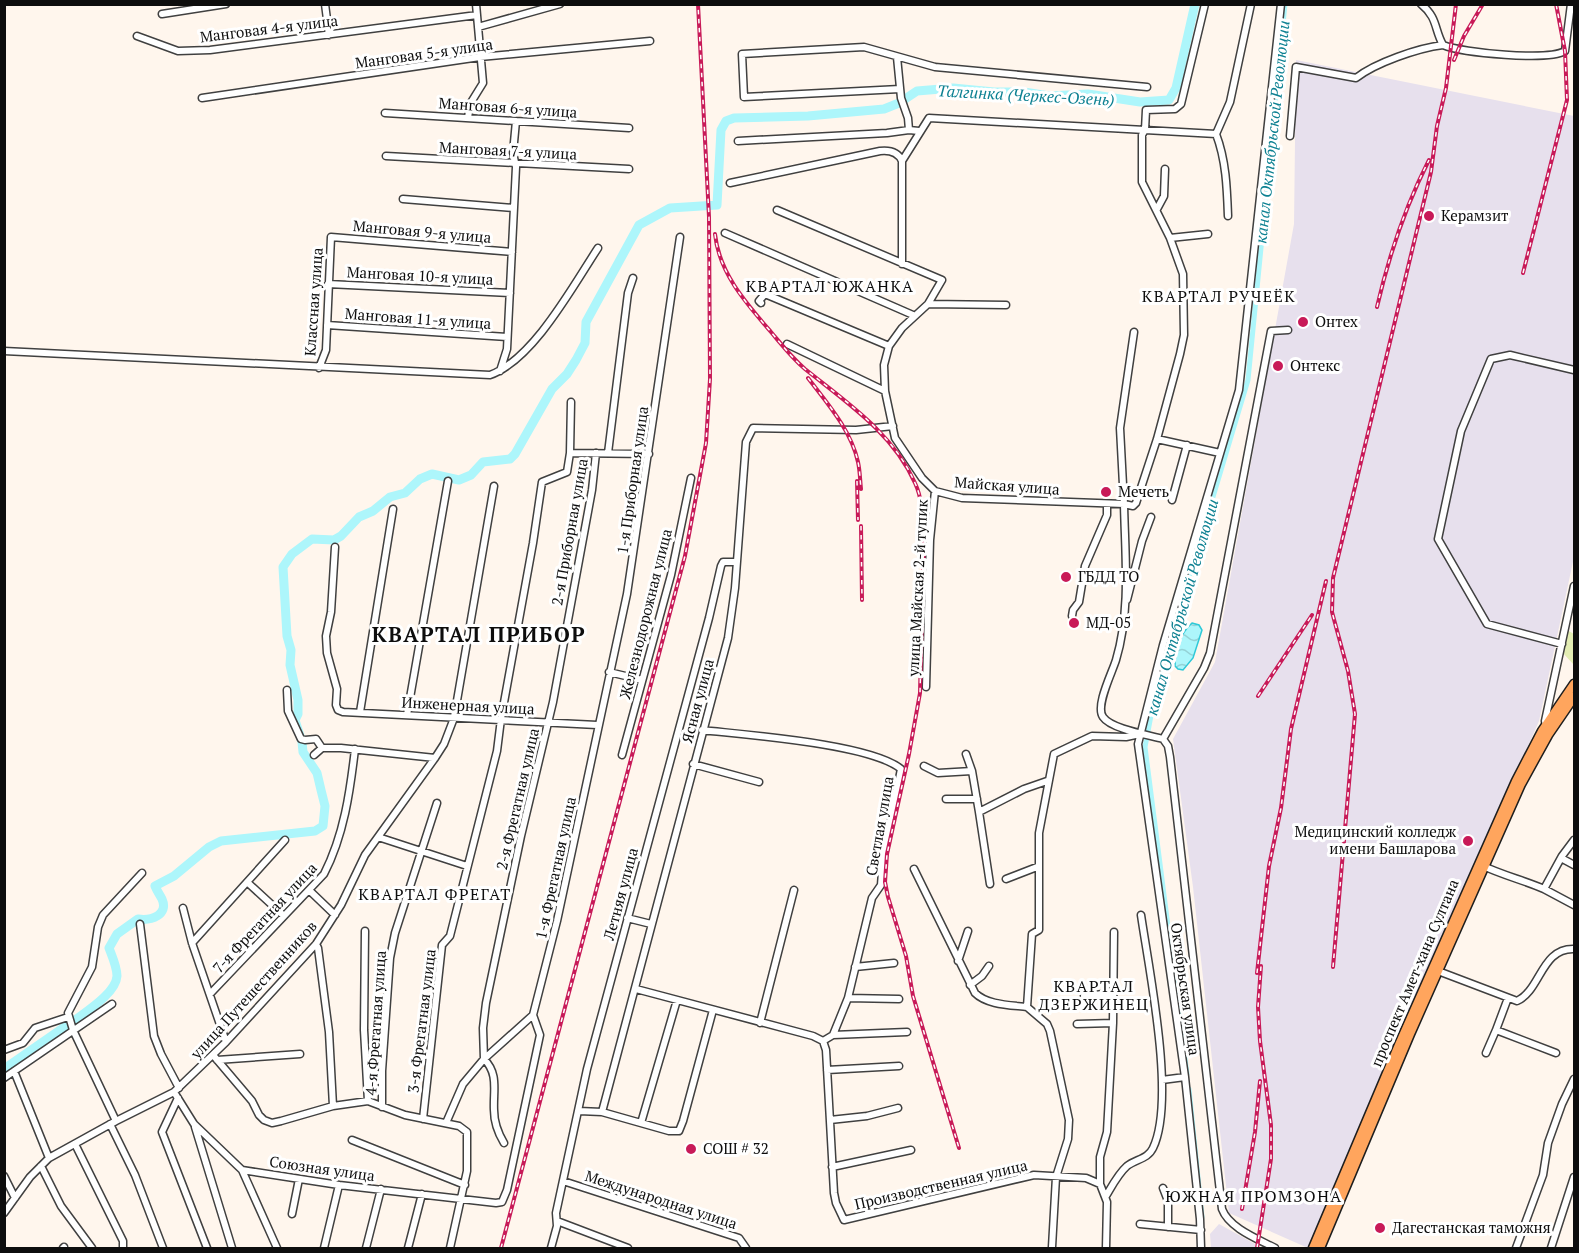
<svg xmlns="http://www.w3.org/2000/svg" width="1579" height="1253" font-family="'PT Serif',serif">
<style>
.industrial{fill:#e7e0ed}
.park{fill:#e3edb3}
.water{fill:url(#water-waves);stroke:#2ec9d8;stroke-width:1.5}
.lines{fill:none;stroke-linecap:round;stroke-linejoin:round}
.canal{stroke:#adf6fb;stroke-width:5}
.river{stroke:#adf6fb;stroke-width:9}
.minor-casing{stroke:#404040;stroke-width:9}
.major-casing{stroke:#1e1e1e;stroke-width:11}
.minor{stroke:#fff;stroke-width:6}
.major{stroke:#ffa55d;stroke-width:8}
.rail-casing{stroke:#c81a58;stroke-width:4}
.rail{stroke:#fff;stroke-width:1.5;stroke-dasharray:4.5;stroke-linecap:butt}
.poi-dot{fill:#c81a58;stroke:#fff;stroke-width:2}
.labels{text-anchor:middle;stroke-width:6;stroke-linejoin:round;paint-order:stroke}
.street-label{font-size:15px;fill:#0d0d0d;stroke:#fff}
.poi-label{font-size:15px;fill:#0d0d0d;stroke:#fff;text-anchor:start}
.water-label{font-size:16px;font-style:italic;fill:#0d8192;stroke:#fff}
.neighbourhood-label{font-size:16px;letter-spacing:1.5px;fill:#0d0d0d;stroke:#fff}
.district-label{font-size:21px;font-weight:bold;letter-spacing:1.5px;fill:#0d0d0d;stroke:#fff}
</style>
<defs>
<pattern id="water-waves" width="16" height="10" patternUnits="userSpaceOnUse" patternTransform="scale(1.5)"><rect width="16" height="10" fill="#adf6fb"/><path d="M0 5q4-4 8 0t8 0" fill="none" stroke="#94d2d6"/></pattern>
</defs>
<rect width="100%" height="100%" fill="#fff6ed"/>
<!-- industrial -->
<path class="industrial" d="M1296 60 1574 116V557L1539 721 1308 1248 1229 1213 1193 887 1173 739 1215 662 1294 224Z
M1219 1224 1262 1248H1211L1210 1234Z"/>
<!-- park -->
<path class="park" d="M1567 630 1574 634V665L1562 652Z"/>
<!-- water -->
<path class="water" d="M1192 623 1199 625 1202 630 1193 658 1183 670 1178 669 1175 666C1175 650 1180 634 1192 623Z"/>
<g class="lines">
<!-- canal -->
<path class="canal" d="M1187 1074 1145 747 1157 684 1248 380 1285 4
M1189 1089 1202 1217"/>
<!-- river -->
<path class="river" d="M74 1021C87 1011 116 993 117 976 117 967 112 956 109 948L117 934 138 919C151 921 169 915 162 899 160 895 157 891 155 886L174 876 209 847 221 841 315 831 323 826 325 806 321 790 317 773 303 752 302 742 295 720 298 714V700L290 665 291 650 287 636 283 567 292 554 312 539 334 540 341 536 359 517 373 511 390 497 405 493 420 479 432 474 459 480 471 475 483 462 510 459 515 454 552 389 567 374 576 360 585 343 586 322 639 225 670 208 717 205 721 130 726 121 734 118 808 116 884 109 899 103 917 91 953 88 994 92H1024L1049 96 1088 94 1140 102 1169 100 1176 88 1195 4
M4 1069 66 1026"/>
<!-- minor casing -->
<g class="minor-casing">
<path id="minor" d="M325 4 329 35
M1421 4C1438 18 1434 29 1443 45 1463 53 1548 61 1565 51L1571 4
M162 14 226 4
M478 27 560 4
M137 36 178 51 210 50 477 15
M897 57 901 98 908 118 909 130
M900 89 744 97 742 54 864 47 935 67 1147 87
M202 98 480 57 650 41
M385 113 629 128
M468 118 470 104 483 83 476 4
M1290 136 1296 67 1356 78C1375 63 1418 48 1443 45
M738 141 887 133 909 130 919 131
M386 156 629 169
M730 183 880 151C889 150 898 152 902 161
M403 199 514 208
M1157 209 1164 196 1165 169
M777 210 942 280 928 304 902 328 889 346 884 365 885 391 895 438 922 478 935 491 962 498 1124 504C1125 555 1131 610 1116 660 1112 673 1095 706 1103 717 1111 729 1149 735 1163 739
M1228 216C1227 188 1226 160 1216 134L1230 102 1251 4
M725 233 913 315
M1170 238 1208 234
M902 264V161L929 118 1216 134
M328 284 510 293
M761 303 759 301 765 294 889 346
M928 304 1006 305
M327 325 507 337
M1134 332 1120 428 1124 504 1133 506 1136 503 1157 439 1180 354 1184 335 1183 274 1170 238 1142 182V135L1145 130 1146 110 1175 109 1181 104 1205 4
M787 344 885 391
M4 351 490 375C533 360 573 286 598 248
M319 368 326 350 331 237 512 252
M500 371 507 349 516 167 513 153 516 121
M1157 439 1220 453
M570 453 649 454
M608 453 628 293 633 278
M1172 500 1187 445
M335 547 331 612 326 636 327 653 337 689 336 705 338 710 343 712 597 725
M1127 600 1142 541 1151 517
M1072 616 1073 610 1079 602 1085 566 1107 515V504
M1562 644 1487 624 1438 539 1461 431 1491 359 1510 355 1574 370
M609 672 642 680
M926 687 930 540 935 491
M287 690 288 711 301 739 305 740 316 739 322 748
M360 712 393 509
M407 715 448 481
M1546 726 1545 721 1574 586
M702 730C746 735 871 744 901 769L883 859 881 885 872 898 848 998 833 1035 823 1041
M966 754 972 771 979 812
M314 755 322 748H341L435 758
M622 755 671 575 691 478
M693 764 759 782
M924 766 938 773 972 771
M946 799H977
M378 837 467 866
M1561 858 1574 865
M1481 865C1502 875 1523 880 1544 889L1562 856 1574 840
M914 869 975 993C987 1005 1010 1005 1027 1007
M1006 879 1037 867
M247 882 284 916
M990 884 979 812 1024 789 1047 781
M1544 889 1574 905
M310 891 335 915
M183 908 192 943 226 1042
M627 918 651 924
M140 924 154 1036 161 1054 179 1088
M365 931 364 1030 368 1101
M192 943 285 840
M316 944 318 948 329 1032 333 1106
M958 961 968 931
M855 967 894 963
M1438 971 1517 1001C1541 990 1541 948 1574 949
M970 985 982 976 989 966
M636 989 813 1036 823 1041 826 1050 834 1193 836 1203 844 1220 1034 1175 1086 1178 1100 1184 1107 1202 1106 1248
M210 994 324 874C344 835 350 792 355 749
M1084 996 1113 993
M848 998 899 999
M1508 998 1496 1030 1556 1053
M533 1015 557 921 627 594 680 237
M760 1023 794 890
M1077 1024 1113 1023
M833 1035 907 1032
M4 1050 23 1043 35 1028 68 1017
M1486 1053 1496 1030
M213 1055 252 1101 259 1115 264 1120 272 1123 281 1121 333 1106 368 1101 405 1115 459 1126 467 1132V1171L450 1248
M217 1060 300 1054
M827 1070 899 1066
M14 1071 49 1158
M4 1078 112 1004
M1162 1080 1185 1077
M174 1092 194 1124 242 1170 339 1185 496 1203 502 1202 507 1190 540 1035 533 1015
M178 1098 162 1132 207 1248
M382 1107V1071L390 958 395 933 437 803
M579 1111 602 1112 669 1131H679L683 1121 713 1010
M602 1112 728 638 735 588 746 442 753 428 856 430 893 426
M423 1119 442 945 450 936 497 751 501 719 533 543 542 482 567 472 570 453 571 402
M830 1120 867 1116 898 1108
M116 1121 73 1030 68 1013 92 967 98 927 103 915 142 873
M446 1123 463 1084 484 1059 533 1015
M641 1123 677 1000
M110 1124 135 1175 163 1248
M195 1127 232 1248
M352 1140 465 1185
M504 1143C498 1133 494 1122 494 1110 493 1091 499 1074 484 1059L483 1028 486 1003 521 836 553 702 592 490 596 453
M75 1144 123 1241V1248
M41 1166 61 1206 92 1248
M832 1167 911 1150
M242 1170 277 1248
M4 1176 15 1198
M563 1181 739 1238 746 1248
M1100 1184V1157L1107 1132 1113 1023 1114 932
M1163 1188 1168 1201V1227
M1106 1196C1112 1186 1118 1174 1127 1166 1136 1159 1148 1159 1153 1148 1176 1100 1149 970 1141 915
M4 1213 30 1177 49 1158 116 1121 174 1092 226 1042 316 944 341 905 365 855 435 758 444 744 454 718 494 486
M292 1214 299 1179
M557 1221 628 1248
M1140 1224 1201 1230
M1052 1247 1056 1177 1068 1139 1069 1120 1050 1031 1047 1024 1027 1007 1032 934 1039 930V833L1054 754 1092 736 1126 737 1140 734
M63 1248 64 1247
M324 1248 339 1185
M366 1248 381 1189
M408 1248 422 1194
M551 1248 557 1226 556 1213 587 1069 709 618 721 566 723 562H737
M1201 1248 1200 1219 1185 1077 1138 744 1163 645 1239 390 1281 4
M1275 1248C1258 1239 1229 1228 1222 1209L1170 757 1168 746 1163 739 1204 668 1210 653 1271 331 1288 330
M1516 1248 1543 1175 1548 1143 1562 1104 1574 1079
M1551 1248 1574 1177"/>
</g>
<!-- major casing -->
<g class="major-casing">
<path id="major" d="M1313 1248 1398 1047 1516 781 1542 731 1574 684
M1320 1248 1410 1034 1521 784 1548 735 1574 697"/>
</g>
<!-- minor -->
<use href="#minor" class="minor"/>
<!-- major -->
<use href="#major" class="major"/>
<!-- rail casing -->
<g class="rail-casing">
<path id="rail" d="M1454 60 1464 36 1483 4
M715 234C719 273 746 303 771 332 782 345 792 358 805 369 846 402 893 433 915 483 922 498 923 516 924 532L920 693 909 754 887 854 885 882 888 897 906 956 913 996 959 1148
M1523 273 1567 100 1565 51 1556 4
M1377 307C1389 255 1405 207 1429 160
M808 378C827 403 851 430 858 462 860 471 860 480 861 489
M857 481 858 520
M861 526 862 600
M1258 696 1312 615
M1333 967 1355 714 1348 671 1332 612 1333 578 1431 172 1437 126 1446 88 1456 4
M1257 973 1269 866 1281 808 1291 729 1326 581
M1242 1209 1255 1132 1260 1081
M501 1248 685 556 706 443 710 379 709 217 698 4
M1257 1248 1271 1159V1125L1260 1041 1258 1007 1261 966"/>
</g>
<!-- rail -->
<use href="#rail" class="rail"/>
</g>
<!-- markers -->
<g class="poi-dot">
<circle cx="1429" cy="216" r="6"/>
<circle cx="1303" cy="322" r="6"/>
<circle cx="1278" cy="366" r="6"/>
<circle cx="1106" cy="492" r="6"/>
<circle cx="1066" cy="577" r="6"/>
<circle cx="1074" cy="623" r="6"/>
<circle cx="1468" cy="841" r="6"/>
<circle cx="691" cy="1149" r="6"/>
<circle cx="1380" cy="1228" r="6"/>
</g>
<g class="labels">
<!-- street labels -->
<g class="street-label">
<text transform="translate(269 29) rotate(-7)" y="5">Манговая 4-я улица</text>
<text transform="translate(424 54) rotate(-8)" y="5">Манговая 5-я улица</text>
<text transform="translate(508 108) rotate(4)" y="5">Манговая 6-я улица</text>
<text transform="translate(508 151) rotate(3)" y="5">Манговая 7-я улица</text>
<text transform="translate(422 232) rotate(5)" y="5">Манговая 9-я улица</text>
<text transform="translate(420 276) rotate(3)" y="5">Манговая 10-я улица</text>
<text transform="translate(314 302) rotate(-86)" y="5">Классная улица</text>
<text transform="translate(418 319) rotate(4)" y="5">Манговая 11-я улица</text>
<text transform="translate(633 480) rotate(-82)" y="5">1-я Приборная улица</text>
<text transform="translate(1007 486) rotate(4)" y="5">Майская улица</text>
<text transform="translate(570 532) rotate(-80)" y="5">2-я Приборная улица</text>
<text transform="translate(918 588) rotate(-87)" y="5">улица Майская 2-й тупик</text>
<text transform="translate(646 614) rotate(-76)" y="5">Железнодорожная улица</text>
<text transform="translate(698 701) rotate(-75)" y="5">Ясная улица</text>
<text transform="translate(468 706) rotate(3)" y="5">Инженерная улица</text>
<text transform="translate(518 799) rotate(-77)" y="5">2-я Фрегатная улица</text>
<text transform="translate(880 826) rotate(-80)" y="5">Светлая улица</text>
<text transform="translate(556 868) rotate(-78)" y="5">1-я Фрегатная улица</text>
<text transform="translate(621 894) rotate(-75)" y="5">Летняя улица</text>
<text transform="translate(265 918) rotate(-47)" y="5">7-я Фрегатная улица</text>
<text transform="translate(1415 973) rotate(-67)" y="5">проспект Амет-хана Султана</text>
<text transform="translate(1185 989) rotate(82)" y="5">Октябрьская улица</text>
<text transform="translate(254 990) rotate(-48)" y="5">улица Путешественников</text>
<text transform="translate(422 1021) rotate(-83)" y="5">3-я Фрегатная улица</text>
<text transform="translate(376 1023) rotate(-86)" y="5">4-я Фрегатная улица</text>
<text transform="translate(322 1169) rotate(8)" y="5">Союзная улица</text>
<text transform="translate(941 1185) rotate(-13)" y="5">Производственная улица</text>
<text transform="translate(661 1200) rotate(18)" y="5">Международная улица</text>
</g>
<!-- poi labels -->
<g class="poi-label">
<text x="1441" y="221">Керамзит</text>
<text x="1315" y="327">Онтех</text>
<text x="1290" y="371">Онтекс</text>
<text x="1118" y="497">Мечеть</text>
<text x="1078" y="582">ГБДД ТО</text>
<text x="1086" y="628">МД-05</text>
<text x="1456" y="837" text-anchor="end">Медицинский колледж<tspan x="1456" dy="17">имени Башларова</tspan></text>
<text x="703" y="1154">СОШ # 32</text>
<text x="1392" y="1233">Дагестанская таможня</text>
</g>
<!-- water labels -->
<g class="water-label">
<text transform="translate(1026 95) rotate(3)" y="6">Талгинка (Черкес-Озень)</text>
<text transform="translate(1272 132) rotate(-84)" y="6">канал Октябрьской Революции</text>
<text transform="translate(1182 607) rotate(-74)" y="6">канал Октябрьской Революции</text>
</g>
<!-- neighbourhood labels -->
<g class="neighbourhood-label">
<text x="830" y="292">КВАРТАЛ ЮЖАНКА</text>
<text x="1219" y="302">КВАРТАЛ РУЧЕЁК</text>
<text x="435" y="900">КВАРТАЛ ФРЕГАТ</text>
<text x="1094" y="992">КВАРТАЛ<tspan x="1094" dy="18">ДЗЕРЖИНЕЦ</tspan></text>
<text x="1254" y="1202">ЮЖНАЯ ПРОМЗОНА</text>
</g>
<!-- district labels -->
<g class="district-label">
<text x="479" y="642">КВАРТАЛ ПРИБОР</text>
</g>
</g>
<!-- border -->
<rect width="1579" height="1253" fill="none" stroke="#0d0d0d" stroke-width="12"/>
</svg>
